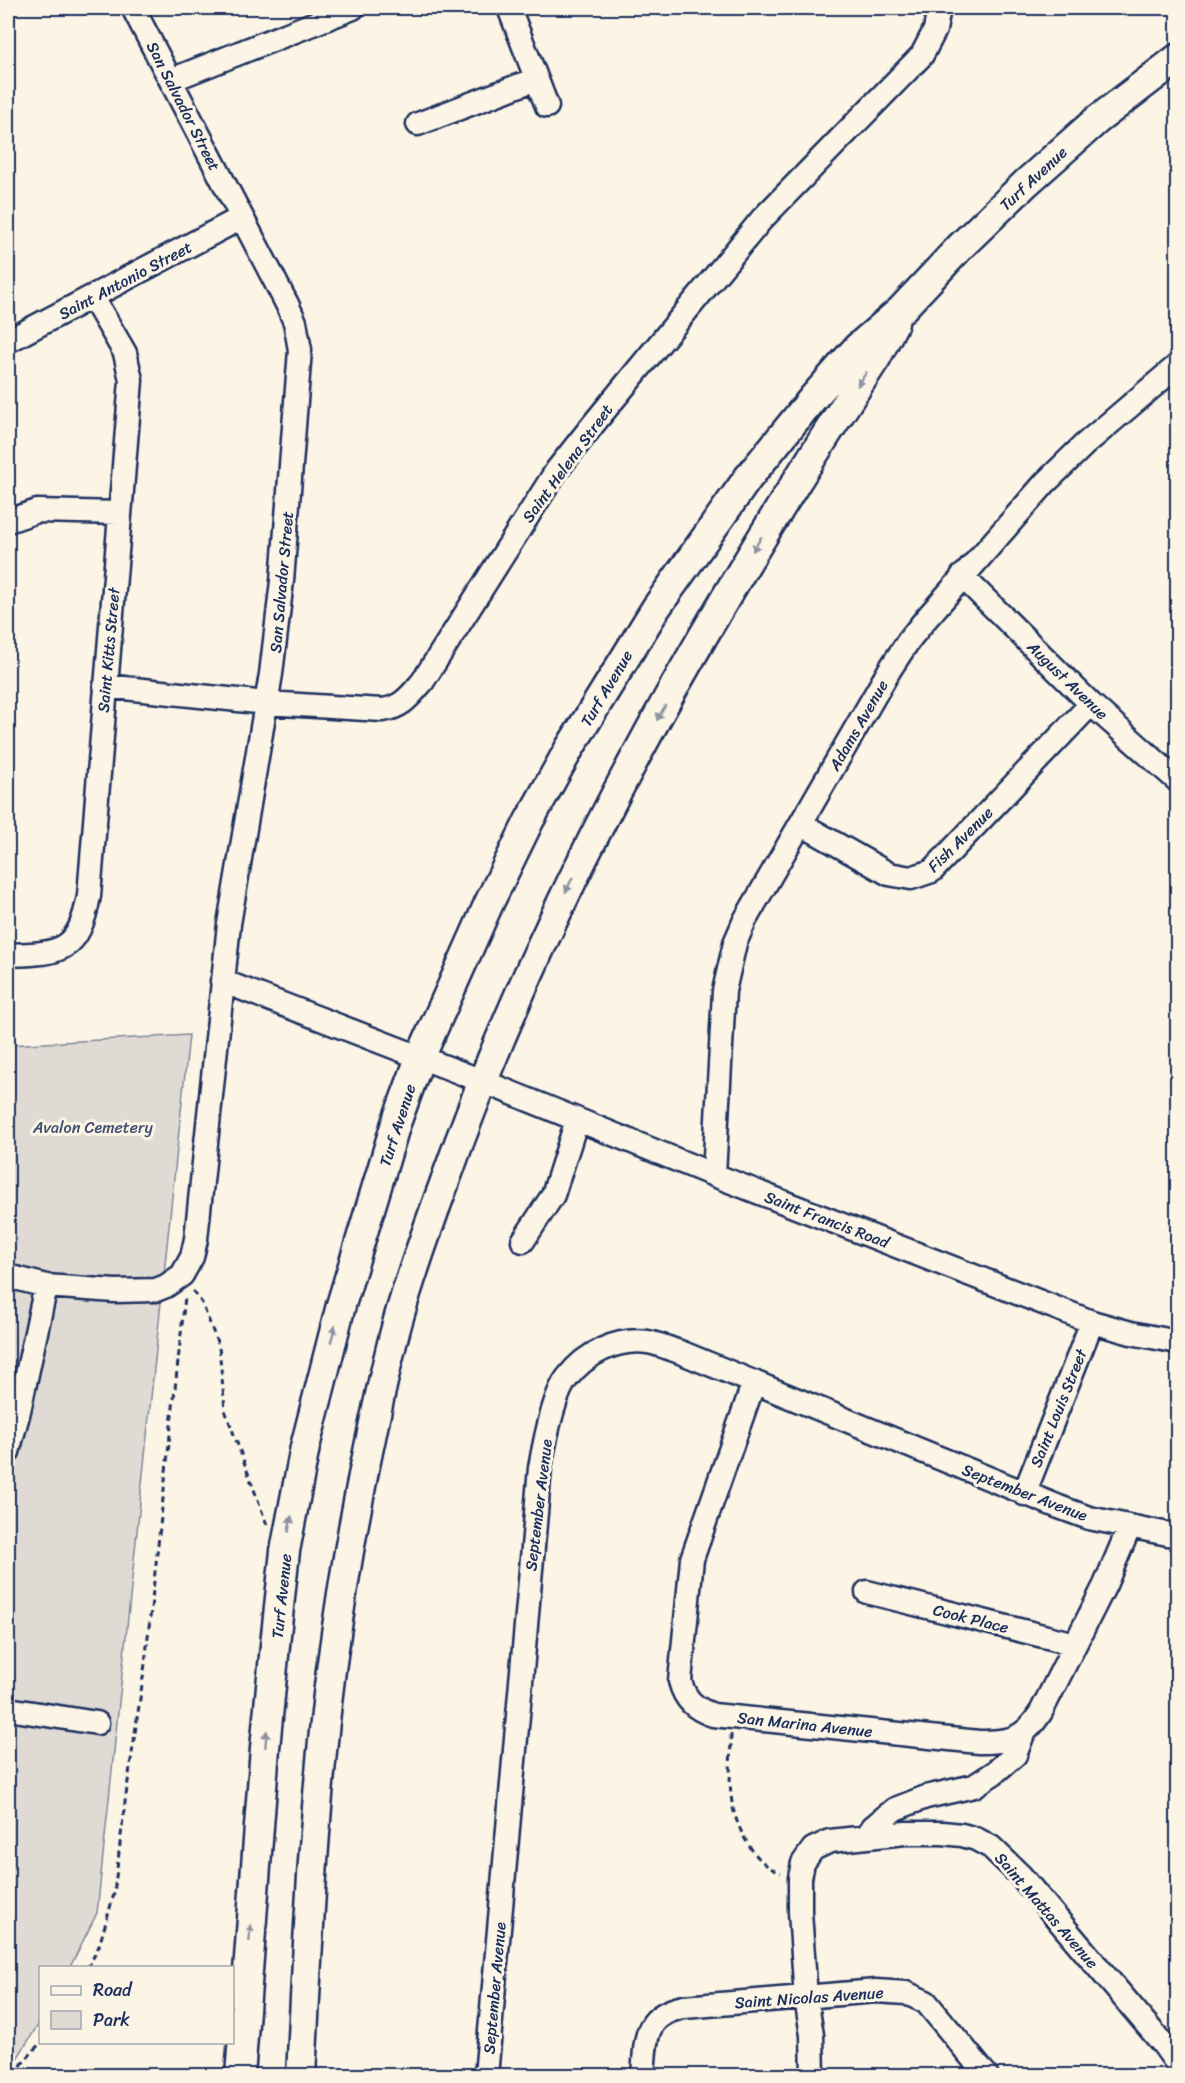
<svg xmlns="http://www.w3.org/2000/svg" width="1185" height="2083" font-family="Sriracha,sans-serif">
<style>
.green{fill:#dfdbd4;stroke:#7d8599;stroke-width:1.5}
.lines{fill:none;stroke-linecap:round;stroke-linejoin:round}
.minor-casing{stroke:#1b2f5e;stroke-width:27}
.major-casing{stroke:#1b2f5e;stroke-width:33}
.path{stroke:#1b2f5e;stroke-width:3;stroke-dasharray:6 4.5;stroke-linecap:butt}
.minor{stroke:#fcf5e5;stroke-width:22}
.major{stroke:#fcf5e5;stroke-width:28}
.oneway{fill:#8c92a2}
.labels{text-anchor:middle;stroke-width:6;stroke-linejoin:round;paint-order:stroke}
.street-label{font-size:16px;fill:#1b2f5e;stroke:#fcf5e5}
.park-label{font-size:16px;fill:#425176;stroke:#fcf5e5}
</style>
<rect width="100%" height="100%" fill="#fcf5e5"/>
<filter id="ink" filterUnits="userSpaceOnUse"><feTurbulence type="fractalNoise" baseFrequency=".0167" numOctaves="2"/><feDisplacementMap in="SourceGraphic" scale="12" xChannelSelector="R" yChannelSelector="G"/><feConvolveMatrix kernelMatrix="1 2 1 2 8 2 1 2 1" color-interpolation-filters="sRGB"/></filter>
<g filter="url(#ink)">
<!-- green -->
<path class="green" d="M189 1035 97 1913 70 1967 40 1968V2022L8 2073V1045Z"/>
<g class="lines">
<!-- minor casing -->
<g class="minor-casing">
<path id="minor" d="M509 8 547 106
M171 80 353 8
M418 124 536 79
M8 341 241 218
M8 521 37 511 120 513
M962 576 1091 704 1178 781
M105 686 266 703 382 710C402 708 411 695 423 681L557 470 595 422 762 219 922 55 935 30 939 8
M801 824 889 874 911 878 932 871 1091 704
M8 955C60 953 78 954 89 896L131 380 125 353 93 298
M222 981 482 1081 714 1175 1092 1322 1131 1333 1178 1342
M714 1175 724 991 735 943 745 920 890 669 909 640 925 620 1045 483 1084 445 1178 365
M523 1241 553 1195 577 1120
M8 1276 46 1286 115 1291 156 1290 166 1286 182 1275 192 1257 196 1239 229 924 271 674 282 581 300 350 295 322 287 304 133 8
M754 1382 692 1559 680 1681C685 1700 695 1709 713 1715L979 1742C1011 1742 1024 1739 1041 1712L1105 1585 1129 1528
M8 1452 19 1411 46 1286
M1024 1494 1092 1322
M867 1592 1075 1644
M8 1709 97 1723
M866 1837 873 1827 895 1809 926 1797 974 1786 994 1773 1015 1755 1023 1734
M486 2076 540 1468C544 1445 553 1396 567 1378 586 1353 617 1338 648 1342 659 1344 670 1349 680 1352L1059 1507 1089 1518 1178 1536
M643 2076C646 2039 643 2015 684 2007L876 1991 906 1993 926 2002 987 2076
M813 2076 812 2035 806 1998 800 1912V1878L803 1863 813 1849 830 1841 905 1833H942L962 1835 976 1839 991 1847 1021 1876 1163 2044 1178 2065"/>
</g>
<!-- major casing -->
<g class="major-casing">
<path id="major" d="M240 2076 265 1748 276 1635 285 1551 305 1447 341 1305 396 1123 420 1058 489 903 529 821 569 749 656 608 748 478 813 398 858 347 901 310 961 246 1026 183 1097 120 1178 58
M301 2076C308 1940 314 1804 331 1670 342 1587 356 1505 374 1423 381 1390 388 1357 397 1324 410 1277 427 1230 444 1184 548 890 705 618 876 358L894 323"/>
</g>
<!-- path -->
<path class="path" d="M193 1291 202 1303 219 1347 225 1410 267 1525
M731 1734C731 1758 728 1784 733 1808 739 1833 756 1865 781 1873
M88 1968 99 1946 114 1894 125 1802 145 1664 185 1297
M17 2076 22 2064 41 2042"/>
<!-- minor -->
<use href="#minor" class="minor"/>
<!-- major -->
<use href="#major" class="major"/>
</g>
<!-- one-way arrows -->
<defs><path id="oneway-solid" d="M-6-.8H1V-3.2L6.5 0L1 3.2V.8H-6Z" transform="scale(1.5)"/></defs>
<g class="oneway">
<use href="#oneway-solid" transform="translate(862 379) rotate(123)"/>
<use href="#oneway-solid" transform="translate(757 544) rotate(121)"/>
<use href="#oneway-solid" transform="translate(661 713) rotate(120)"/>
<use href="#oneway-solid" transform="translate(569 885) rotate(115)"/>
<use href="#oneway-solid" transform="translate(333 1334) rotate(-75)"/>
<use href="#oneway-solid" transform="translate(290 1524) rotate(-79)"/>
<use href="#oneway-solid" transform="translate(266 1739) rotate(-85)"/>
<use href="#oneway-solid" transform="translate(250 1933) rotate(-85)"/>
</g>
</g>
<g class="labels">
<!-- street labels -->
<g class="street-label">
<text transform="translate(184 106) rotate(63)" y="6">San Salvador Street</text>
<text transform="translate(1033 178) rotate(-43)" y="6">Turf Avenue</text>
<text transform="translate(125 280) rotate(-28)" y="6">Saint Antonio Street</text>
<text transform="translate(567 463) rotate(-54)" y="6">Saint Helena Street</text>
<text transform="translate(281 582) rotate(-85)" y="6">San Salvador Street</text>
<text transform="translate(108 650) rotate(-85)" y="6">Saint Kitts Street</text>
<text transform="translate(1068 680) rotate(44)" y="6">August Avenue</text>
<text transform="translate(606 688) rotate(-59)" y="6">Turf Avenue</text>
<text transform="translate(858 725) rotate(-60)" y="6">Adams Avenue</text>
<text transform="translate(960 839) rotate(-45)" y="6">Fish Avenue</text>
<text transform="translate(397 1125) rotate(-72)" y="6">Turf Avenue</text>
<text transform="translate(827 1219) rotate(21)" y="6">Saint Francis Road</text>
<text transform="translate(1058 1408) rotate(-68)" y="6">Saint Louis Street</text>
<text transform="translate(1025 1492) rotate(21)" y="6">September Avenue</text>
<text transform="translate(538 1505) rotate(-83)" y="6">September Avenue</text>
<text transform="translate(281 1596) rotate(-84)" y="6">Turf Avenue</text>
<text transform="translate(971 1618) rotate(14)" y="6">Cook Place</text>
<text transform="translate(805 1724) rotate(6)" y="6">San Marina Avenue</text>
<text transform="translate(1047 1910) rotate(49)" y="6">Saint Mattas Avenue</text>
<text transform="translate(494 1988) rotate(-85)" y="6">September Avenue</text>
<text transform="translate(809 1997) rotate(-4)" y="6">Saint Nicolas Avenue</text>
</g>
<!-- park labels -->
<g class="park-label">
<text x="93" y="1133">Avalon Cemetery</text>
</g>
</g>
<!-- margin -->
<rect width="1185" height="2083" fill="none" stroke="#fcf5e5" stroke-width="30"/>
<rect x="15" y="15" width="1155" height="2053" fill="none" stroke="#1b2f5e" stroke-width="2" filter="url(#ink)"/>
<!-- legend -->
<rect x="39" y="1966" width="195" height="78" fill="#fcf5e5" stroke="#a2a6af" stroke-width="1.5"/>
<rect x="51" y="1986" width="30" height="9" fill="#fcf5e5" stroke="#a2a6af" stroke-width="1.5"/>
<text x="93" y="1996" font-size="18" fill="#1b2f5e">Road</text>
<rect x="51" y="2011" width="30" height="18" fill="#dfdbd4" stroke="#a2a6af" stroke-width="1.5"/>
<text x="93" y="2026" font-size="18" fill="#1b2f5e">Park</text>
</svg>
